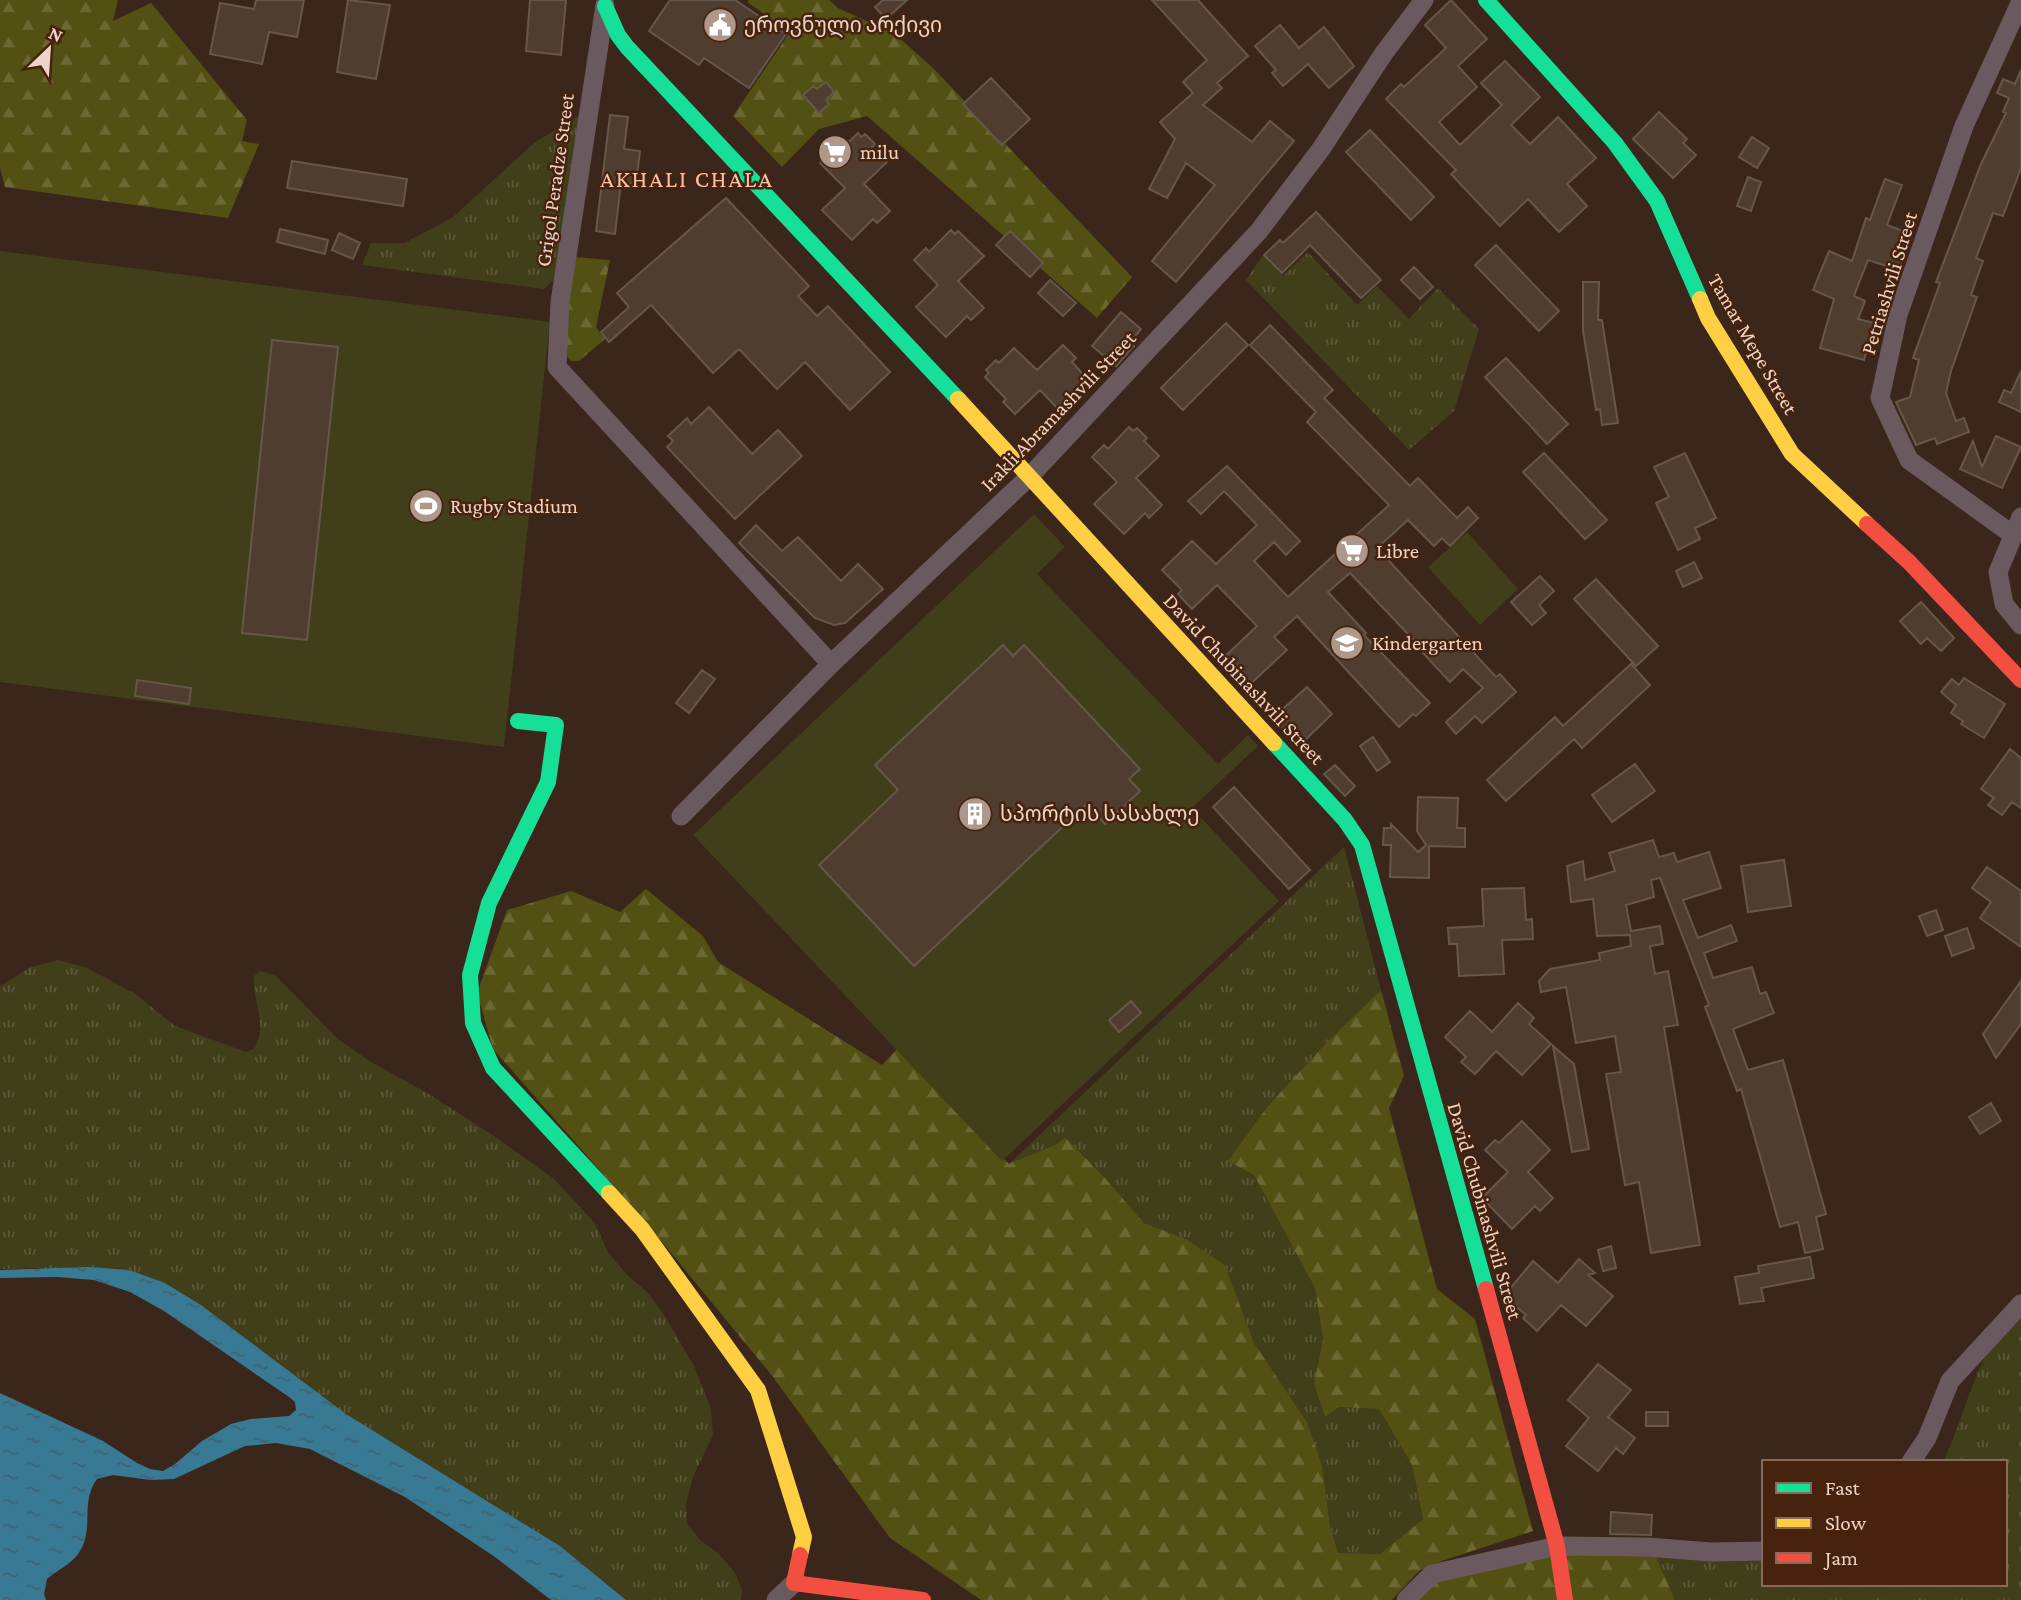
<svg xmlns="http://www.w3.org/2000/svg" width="2021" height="1600" font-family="'Crimson Pro','Noto Sans Georgian',serif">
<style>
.grass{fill:url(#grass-tufts)}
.forest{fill:url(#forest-firs)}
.pitch{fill:#413e1a}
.water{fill:url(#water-ripples)}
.building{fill:#4f3e2f;stroke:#66574b;stroke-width:2}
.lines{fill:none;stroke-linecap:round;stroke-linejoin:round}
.street{stroke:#6a595e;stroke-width:19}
.fast{stroke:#16e098;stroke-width:16}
.slow{stroke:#ffcf43;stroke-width:16}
.jam{stroke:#f24e42;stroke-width:16}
.labels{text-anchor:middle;stroke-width:5;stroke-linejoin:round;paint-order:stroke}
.poi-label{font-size:21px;fill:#ecd4c8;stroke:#47230e;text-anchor:start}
.street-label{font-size:21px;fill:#ecd4c8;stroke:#47230e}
.quarter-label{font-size:24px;letter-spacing:2px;fill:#f3c3ab;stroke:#47230e}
</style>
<defs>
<pattern id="grass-tufts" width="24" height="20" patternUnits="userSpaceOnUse" patternTransform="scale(1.75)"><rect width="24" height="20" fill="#413e1a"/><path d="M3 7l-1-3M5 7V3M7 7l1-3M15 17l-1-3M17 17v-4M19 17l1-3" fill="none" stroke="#5d593a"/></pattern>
<pattern id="forest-firs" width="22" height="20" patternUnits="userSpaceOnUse" patternTransform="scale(1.75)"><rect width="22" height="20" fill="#535013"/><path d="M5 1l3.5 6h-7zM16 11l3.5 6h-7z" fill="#6c6834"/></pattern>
<pattern id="water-ripples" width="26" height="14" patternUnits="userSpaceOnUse" patternTransform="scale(1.75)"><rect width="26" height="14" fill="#387a94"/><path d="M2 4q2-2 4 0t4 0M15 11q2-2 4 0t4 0" fill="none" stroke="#3e6371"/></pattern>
</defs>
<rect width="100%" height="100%" fill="#3a261b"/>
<!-- grass -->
<path class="grass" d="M585 112 560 274 544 289 362 265 371 243H405L453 217 534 143Z
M1308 252 1357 305 1377 286 1409 319 1438 288 1479 329 1454 411 1409 450 1246 280 1263 255 1283 276Z
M1344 847 1381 990 1327 1042 1268 1106 1254 1175 1315 1288 1323 1339 1314 1384 1325 1417 1339 1407 1379 1409 1412 1465 1423 1519 1380 1554 1338 1553 1330 1526 1322 1465 1307 1422 1254 1343 1225 1265 1186 1239 1144 1223 1105 1178 1065 1137 1057 1144 1009 1164Z
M58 960 85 967 134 993 175 1026 246 1052 254 1049C269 1024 252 1002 254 976L261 971 276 976 338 1039 371 1062 429 1094 494 1136 554 1179 594 1222 608 1252 626 1274 647 1292 663 1313 694 1366 711 1409 713 1435 693 1477 686 1504 687 1523 700 1540 718 1553 734 1571 742 1589 741 1600H626L560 1546 346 1414 201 1305 165 1283 39 1268 0 1269V986L31 967Z
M2021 1311V1600H1675L1654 1552 1764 1557V1584H2005V1462H1943C1968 1411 1975 1349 2021 1311Z"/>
<!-- forest -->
<path class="forest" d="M0 0H118L113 21 151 3 247 120 242 141 259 144 228 218 5 187 0 168Z
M749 0H829L838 8 895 34 934 69 1132 277 1097 318 867 116 819 129 782 167 733 116 790 32 747 2Z
M575 257 610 260 596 327 605 339 579 361H571L561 348Z
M646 889 703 936 718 962 882 1065 897 1049 1009 1164 1057 1144 1065 1137 1105 1178 1144 1223 1186 1239 1225 1265 1254 1343 1307 1422 1322 1465 1330 1526 1338 1553 1380 1554 1423 1519 1412 1465 1379 1409 1339 1407 1325 1417 1314 1384 1323 1339 1315 1288 1254 1175 1228 1161 1268 1106 1327 1042 1381 990 1404 1076 1389 1108 1437 1289 1475 1319 1533 1531 1433 1564 1419 1571 1392 1600H981L890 1538 773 1377 653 1231 493 1049 477 993 507 910 571 891 620 912Z
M1597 1546 1654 1552 1675 1600H1418L1436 1581Z"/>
<!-- pitch -->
<path class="pitch" d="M0 251 550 322 504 747 0 682Z
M1304 265 1332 293 1297 327 1270 298Z
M1034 514 1065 547 1037 574 1213 759 1218 764 1248 735 1258 746 1192 808 1279 901 1002 1161 693 835Z
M1467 532 1518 589 1480 625 1428 567Z"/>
<!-- water -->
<path class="water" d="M87 1267 129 1270 165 1283 201 1305 346 1414 560 1546 626 1600H551L495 1557 405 1497 310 1449 276 1443 245 1446 174 1479 151 1480 113 1475 97 1479C79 1504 96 1529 78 1554 71 1564 56 1571 47 1579L44 1594 46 1600H0V1393L103 1441 137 1463 150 1469 163 1471 175 1464 202 1441 231 1424 251 1419 289 1416 296 1410 295 1402 289 1397 164 1311 130 1292 94 1280 57 1277 0 1278V1270Z"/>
<!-- building -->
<path class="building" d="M256 0H304L297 37 269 32 262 64 210 54 220 3 254 9Z
M348 0 390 5 376 79 337 72Z
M530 0H566L561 55 526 51Z
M670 0H735L786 34 749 88 704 58 699 65 649 31Z
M883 0H907L886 19 875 7Z
M1152 0H1198L1248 56 1217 83 1222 88 1203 105 1252 142 1270 121 1294 141 1176 282 1152 261 1215 185 1186 163 1167 198 1149 189 1175 139 1160 122 1193 93 1183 82 1207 60Z
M1451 0 1487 39 1458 66 1477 87 1439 122 1460 145 1502 105 1481 83 1505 61 1540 97 1511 125 1530 144 1558 117 1596 158 1567 184 1587 206 1559 232 1528 199 1500 226 1451 174 1456 170 1386 99 1401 84 1404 87 1446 48 1425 25Z
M1280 25 1299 48 1324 27 1354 66 1329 88 1308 64 1283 86 1272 73 1276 70 1255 46Z
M2021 70V168L2003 216 1993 213 1976 258 1983 261 1971 295 1977 297 1951 371 1946 393 1956 421 1964 418 1969 432 1937 444 1935 438 1916 445 1896 402 1910 397 1919 360 1913 358 1940 283 1936 282 1981 164 2006 113 2003 112 2009 98 1997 93 2003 79 2015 84Z
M991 78 1030 119 1002 145 963 104Z
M826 82 834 92 826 100 829 104 819 113 803 95 813 86 817 89Z
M1659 112 1687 139 1683 143 1696 155 1673 178 1633 139Z
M610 115 628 117 624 149 640 151 636 184 621 182 615 234 596 231Z
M1370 130 1434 197 1411 220 1346 152Z
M858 133 861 137 865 134 875 144 872 147 887 162 864 184 890 211 877 223 873 219 852 240 822 210 845 188 820 163 832 151 836 154Z
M1752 137 1769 148 1757 168 1739 157Z
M292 161 407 179 403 206 287 188Z
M1748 177 1761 182 1751 211 1737 206Z
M1885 179 1902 185 1887 225 1903 231 1897 249 1905 252 1899 270 1868 260 1854 296 1865 301 1858 319 1874 323 1864 360 1820 348 1834 299 1813 290 1829 251 1852 261 1866 218 1870 220Z
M726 198 809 286 798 296 817 316 828 306 890 372 850 410 805 362 777 389 739 349 713 373 651 305 609 342 601 332 629 307 617 293Z
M1316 212 1381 280 1361 298 1310 245 1282 273 1264 255 1280 240 1283 243Z
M280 229 328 240 325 254 277 242Z
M951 230 955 234 958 231 984 256 958 281 984 308 971 320 967 316 946 337 916 307 938 285 914 260 926 248 929 252Z
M1010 231 1043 263 1030 277 996 245Z
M339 233 360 243 353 259 332 250Z
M1496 245 1559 311 1539 331 1475 265Z
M1414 267 1433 287 1420 299 1401 280Z
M1050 280 1076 303 1063 316 1038 293Z
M1583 282H1599L1598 320H1602L1618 423 1602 425 1600 409 1596 410 1583 331Z
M1121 312 1141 329 1130 342 1134 346 1116 366 1092 346Z
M1226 323 1248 345 1183 410 1161 388Z
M1270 325 1333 390 1324 398 1410 486 1418 478 1457 518 1468 507 1478 518 1450 546 1442 538 1434 546 1408 520 1377 548 1496 677 1500 674 1516 692 1482 723 1475 716 1456 734 1446 722 1483 688 1463 669 1450 682 1423 653 1424 651 1350 573 1328 592 1366 633 1364 635 1430 703 1416 716 1413 714 1399 727 1297 616 1274 637 1287 650 1246 688 1220 661 1257 626 1217 585 1192 609 1178 594 1182 590 1162 570 1192 541 1216 564 1257 525 1224 491 1201 514 1188 501 1227 466 1300 541 1286 555 1274 542 1254 561 1288 597 1389 505 1307 422 1316 412 1250 345Z
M272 340 338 347 307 640 242 633Z
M1063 345 1076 358 1072 362 1092 384 1062 413 1040 390 1015 414 1003 402 1006 399 985 377 989 373 986 370 996 360 999 363 1014 348 1037 370Z
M1506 358 1568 424 1547 444 1485 377Z
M2021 371V412L1999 402 2004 390 2011 393Z
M709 407 752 454 778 430 802 456 735 519 667 447 673 441 668 436 687 418 691 424Z
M1129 427 1133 431 1137 428 1147 438 1144 441 1159 456 1136 478 1162 505 1149 518 1145 513 1124 534 1094 504 1117 482 1092 457 1104 445 1108 449Z
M1996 436 2021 447 2002 488 1960 469 1973 441 1982 467Z
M1544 453 1607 520 1585 539 1523 472Z
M1685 453 1716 518 1695 528 1700 539 1678 550 1656 503 1669 497 1654 467Z
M756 525 782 551 798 537 841 581 858 564 883 589 845 623 834 625 815 618 739 543Z
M1694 562 1702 578 1683 587 1676 571Z
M1540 576 1554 591 1539 605 1546 613 1532 625 1511 602Z
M1596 579 1658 646 1636 666 1574 599Z
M1921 602 1954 638 1941 651 1927 638 1921 644 1900 621Z
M1003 645 1013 656 1024 645 1140 769 1129 779 1140 791 1105 824 1087 804 914 966 819 865 898 790 875 765Z
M1631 664 1650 685 1582 748 1574 739 1506 801 1487 780 1555 717 1563 726Z
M702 670 715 679 689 713 676 703Z
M1964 678 2005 704 1984 738 1961 724 1963 721 1951 713 1956 705 1941 692 1952 679 1959 685Z
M137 680 191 688 189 704 135 696Z
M1307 687 1332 714 1299 746 1273 718Z
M1373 737 1390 762 1377 771 1360 746Z
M2010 749 2021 758V808L2012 802 2002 815 1988 805 1994 798 1981 789Z
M1635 764 1655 791 1612 822 1592 795Z
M1335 765 1355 786 1345 796 1324 774Z
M1234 787 1310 870 1289 889 1213 807Z
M1418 797 1458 798 1457 828H1465V847L1429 846V878L1390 877 1391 845H1383L1384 828H1391V824L1418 852 1426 845 1417 831Z
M1653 840 1659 857 1674 853 1677 862 1709 852 1721 888 1683 900 1698 938 1731 925 1737 941 1704 953 1713 978 1752 967 1760 994 1766 992 1774 1013 1733 1029 1748 1070 1783 1060 1826 1214 1816 1217 1823 1249 1805 1253 1798 1222 1780 1227 1741 1089 1737 1091 1705 1007 1709 1005 1660 878 1651 880 1654 897 1626 905 1631 931 1660 926 1663 944 1650 946 1655 974 1668 971 1678 1025 1664 1027 1700 1245 1651 1253 1639 1182 1625 1185 1606 1074 1621 1072 1615 1036 1576 1043 1566 987 1541 992 1539 981 1550 969 1600 960 1599 953 1631 946 1630 935 1597 936 1593 899 1571 902 1567 866 1583 861 1585 880 1615 871 1609 853Z
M1784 860 1791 906 1748 912 1741 866Z
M1987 867 2021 891V947L1980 918 1991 902 1972 888Z
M1524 888 1526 920 1532 919 1533 939 1502 940 1504 974 1459 976 1457 944H1449L1448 928 1484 926 1482 889Z
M1936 910 1943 930 1927 936 1919 916Z
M1967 928 1974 948 1952 956 1945 936Z
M2021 981V1024L1996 1058 1983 1034Z
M1131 1001 1141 1013 1119 1032 1109 1020Z
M1518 1003 1534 1018 1529 1024 1551 1044 1522 1075 1496 1051 1475 1074 1461 1062 1466 1057 1445 1037 1470 1011 1492 1032Z
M1553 1046 1574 1064 1589 1149 1572 1152Z
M1991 1103 2001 1121 1980 1134 1969 1117Z
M1522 1121 1550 1150 1528 1172 1553 1198 1540 1211 1535 1206 1512 1229 1482 1198 1508 1172 1485 1150 1495 1140 1499 1143Z
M1611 1246 1616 1268 1603 1271 1598 1250Z
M1810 1257 1814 1278 1761 1288 1764 1301 1740 1304 1735 1277 1759 1273 1758 1266Z
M1579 1259 1595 1273 1588 1275 1613 1296 1586 1326 1561 1305 1537 1331 1523 1318 1526 1315 1504 1296 1533 1261 1558 1283Z
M1598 1364 1631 1390 1608 1417 1635 1438 1623 1454 1616 1448 1598 1471 1566 1446 1589 1418 1568 1400Z
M1646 1412H1668V1426H1646Z
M1611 1512 1652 1515 1651 1535 1610 1534Z"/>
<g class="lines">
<!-- street -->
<path class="street" d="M605 5 560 302 557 367 831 664
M2021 517 1998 572 2004 604 2021 625
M2013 535 1909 460 1880 398 1898 315 1964 126 2021 1
M681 816 831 664 1030 476 1259 231 1321 149 1384 53 1424 0
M1911 1462 1927 1438 1950 1381 2021 1304
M776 1600 794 1583
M1406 1600 1432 1574 1557 1546 1647 1547 1711 1552 1764 1551"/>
<!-- fast -->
<path class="fast" d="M1486 0 1615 143 1657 201 1700 299
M605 6 618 35 627 47 958 399
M518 721 556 725 548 782 489 903 470 975 473 1023 493 1068 609 1193
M1274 743 1345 820 1362 845 1486 1289"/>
<!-- slow -->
<path class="slow" d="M1700 299 1708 318 1792 454 1867 524
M958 399 1274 743
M609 1193 642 1229 758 1390 804 1537 800 1555"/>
<!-- jam -->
<path class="jam" d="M1867 524 1909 562 2021 680
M1486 1289 1557 1546 1565 1600
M800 1555 794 1583 923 1600"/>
</g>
<!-- icons -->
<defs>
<g id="civic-disc" transform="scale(1.75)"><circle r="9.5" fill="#ae978b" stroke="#47230e"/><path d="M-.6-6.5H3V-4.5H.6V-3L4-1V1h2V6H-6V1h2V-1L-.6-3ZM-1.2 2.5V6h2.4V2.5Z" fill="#fff"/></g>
<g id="supermarket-disc" transform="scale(1.75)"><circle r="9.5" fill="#ae978b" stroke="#47230e"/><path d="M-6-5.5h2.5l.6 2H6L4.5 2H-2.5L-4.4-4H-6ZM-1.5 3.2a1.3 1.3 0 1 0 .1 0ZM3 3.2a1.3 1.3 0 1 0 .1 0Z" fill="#fff"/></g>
<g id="stadium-disc" transform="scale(1.75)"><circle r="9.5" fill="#ae978b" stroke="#47230e"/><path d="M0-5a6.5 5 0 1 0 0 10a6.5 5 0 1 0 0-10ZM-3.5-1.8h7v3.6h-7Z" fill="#fff"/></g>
<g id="school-disc" transform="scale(1.75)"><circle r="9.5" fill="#ae978b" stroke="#47230e"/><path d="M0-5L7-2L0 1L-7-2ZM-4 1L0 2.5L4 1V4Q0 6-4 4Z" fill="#fff"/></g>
<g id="building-disc" transform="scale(1.75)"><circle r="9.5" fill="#ae978b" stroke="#47230e"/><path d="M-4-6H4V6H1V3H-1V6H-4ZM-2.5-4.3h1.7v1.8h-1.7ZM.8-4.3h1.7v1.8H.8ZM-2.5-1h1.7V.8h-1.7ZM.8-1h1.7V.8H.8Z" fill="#fff"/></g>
</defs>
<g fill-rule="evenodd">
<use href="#civic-disc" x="720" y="25"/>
<use href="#supermarket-disc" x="835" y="152"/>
<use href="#stadium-disc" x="426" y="506"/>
<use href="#supermarket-disc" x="1352" y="551"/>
<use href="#school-disc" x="1347" y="643"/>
<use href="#building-disc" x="975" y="814"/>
</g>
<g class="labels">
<!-- poi labels -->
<g class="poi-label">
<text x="744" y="32">ეროვნული არქივი</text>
<text x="860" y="159">milu</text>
<text x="450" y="513">Rugby Stadium</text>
<text x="1376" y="558">Libre</text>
<text x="1372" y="650">Kindergarten</text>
<text x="1000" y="821">სპორტის სასახლე</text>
</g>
<!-- street labels -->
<g class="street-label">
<text transform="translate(555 180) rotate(-82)" y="7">Grigol Peradze Street</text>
<text transform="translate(1889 283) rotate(-73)" y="7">Petriashvili Street</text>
<text transform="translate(1753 344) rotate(60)" y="7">Tamar Mepe Street</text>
<text transform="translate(1058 411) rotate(-46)" y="7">Irakli Abramashvili Street</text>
<text transform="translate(1244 679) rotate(47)" y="7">David Chubinashvili Street</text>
<text transform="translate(1485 1211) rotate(74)" y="7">David Chubinashvili Street</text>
</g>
<!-- quarter labels -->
<g class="quarter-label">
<text x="687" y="187">AKHALI CHALA</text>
</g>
</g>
<!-- legend -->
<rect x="1762" y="1460" width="245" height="126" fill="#47230e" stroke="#896a58" stroke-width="2"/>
<rect x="1776" y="1483" width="35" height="10" fill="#16e098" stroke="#896a58" stroke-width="2"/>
<text x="1825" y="1495" font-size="21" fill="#ecd4c8">Fast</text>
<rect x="1776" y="1518" width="35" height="10" fill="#ffcf43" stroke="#896a58" stroke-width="2"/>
<text x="1825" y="1530" font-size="21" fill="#ecd4c8">Slow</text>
<rect x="1776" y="1553" width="35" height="10" fill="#f24e42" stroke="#896a58" stroke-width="2"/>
<text x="1825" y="1565" font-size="21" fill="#ecd4c8">Jam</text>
<!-- north arrow -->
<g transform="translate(49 49) rotate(25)" stroke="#47230e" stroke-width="5" paint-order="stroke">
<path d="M0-5L12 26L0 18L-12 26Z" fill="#ecd4c8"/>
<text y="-10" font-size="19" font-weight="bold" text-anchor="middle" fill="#ecd4c8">N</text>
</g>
</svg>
